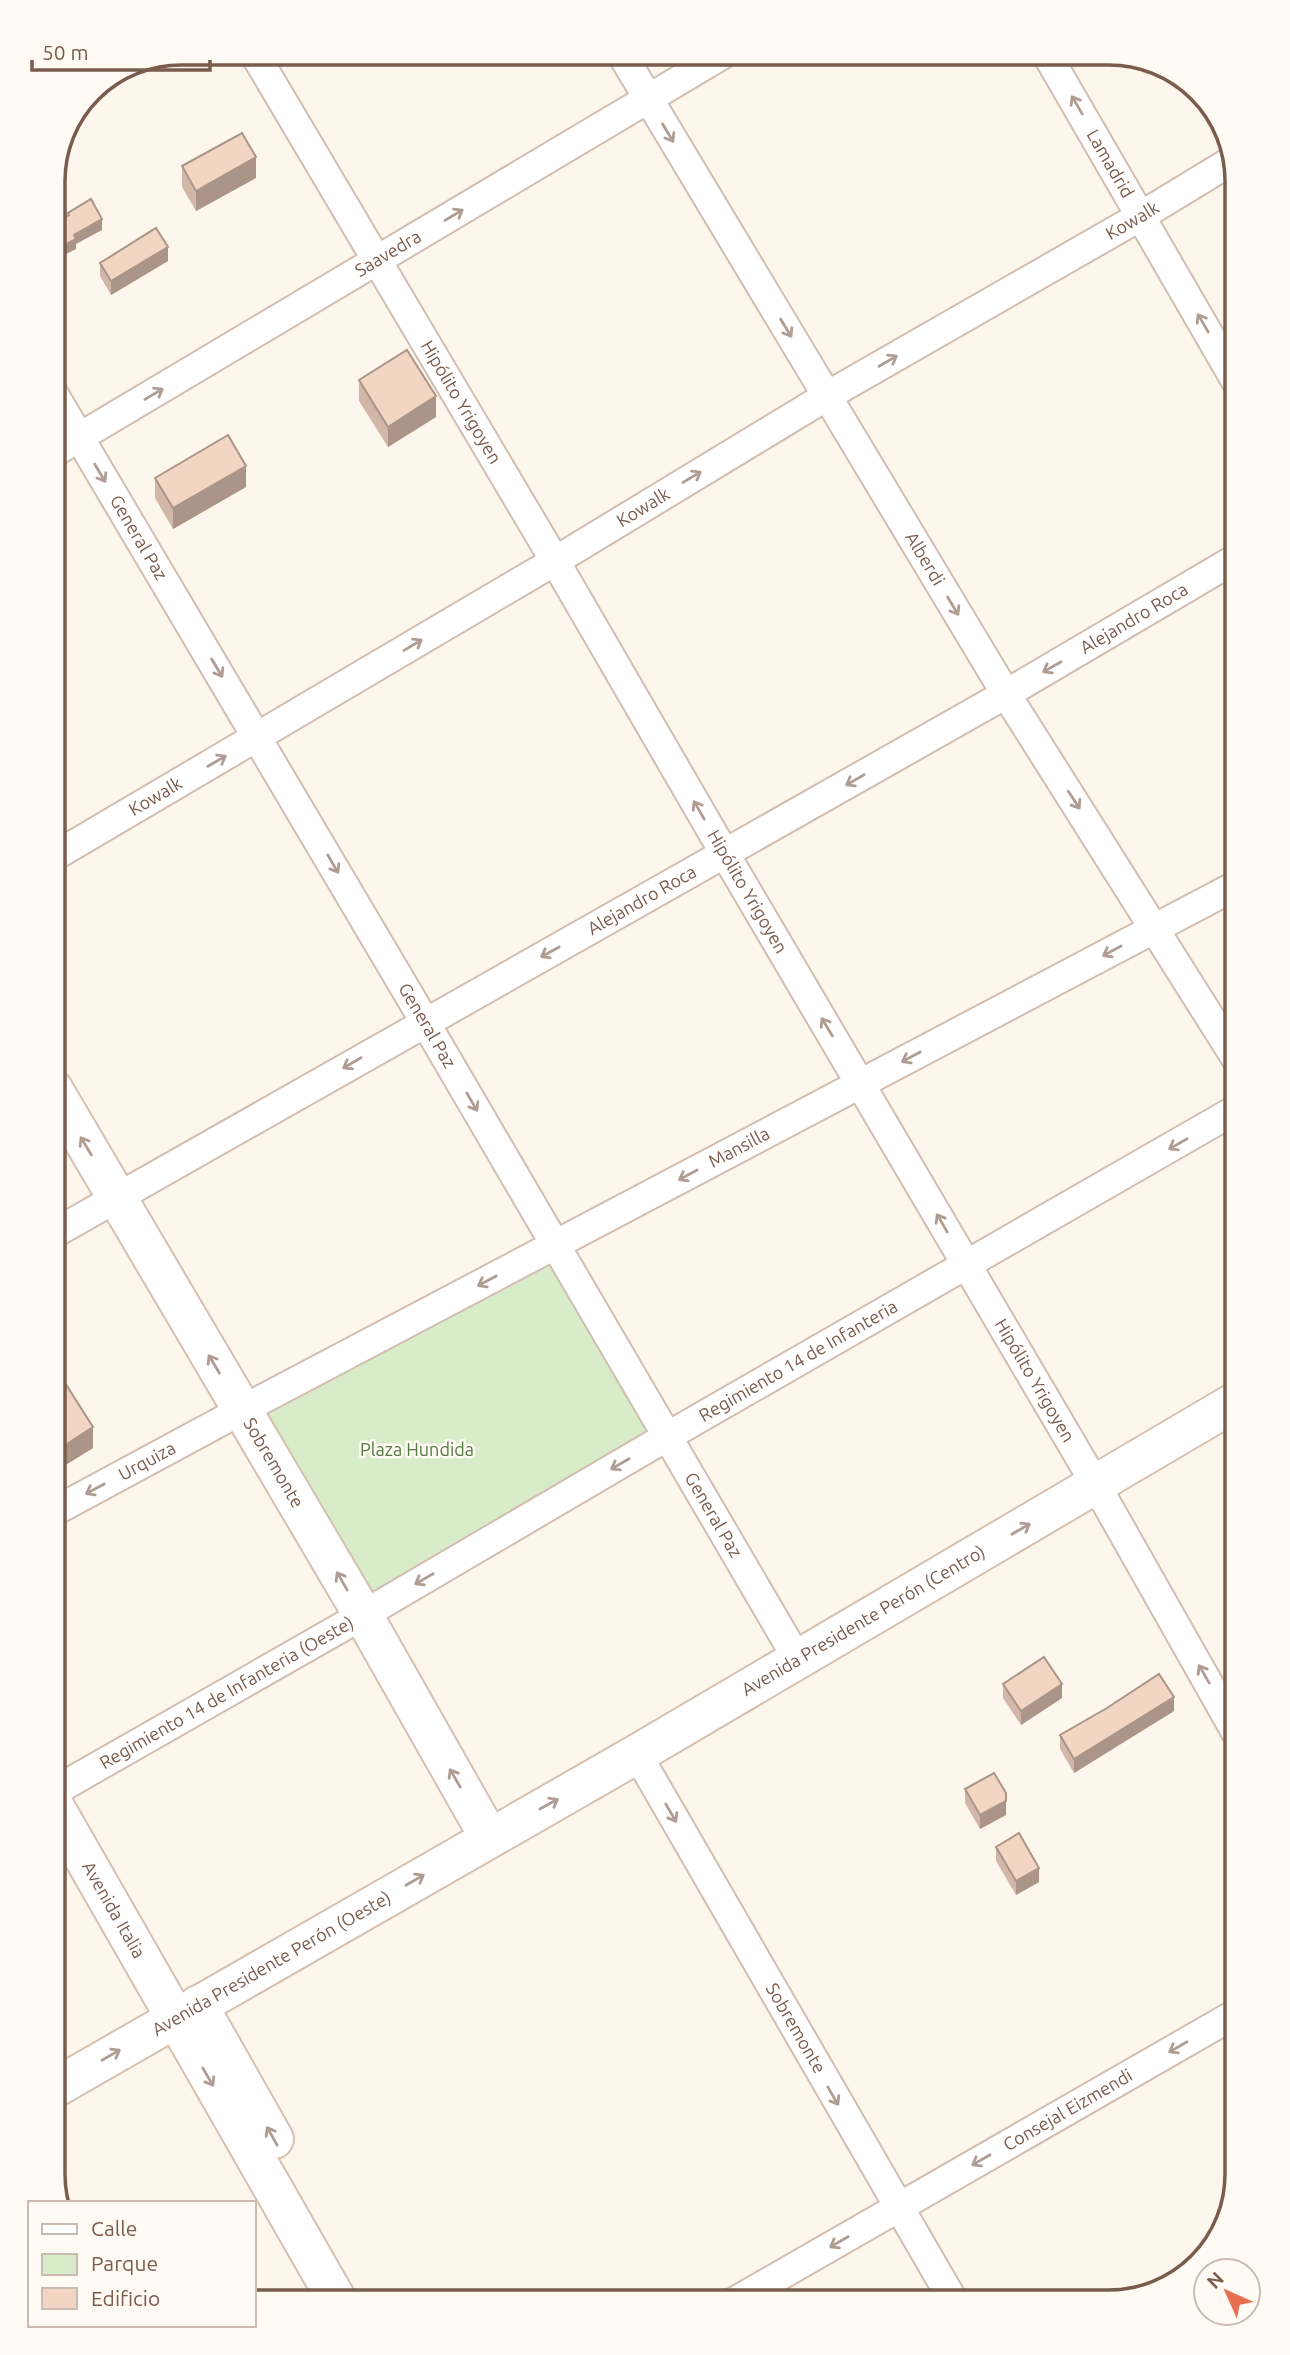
<svg xmlns="http://www.w3.org/2000/svg" width="1290" height="2355" font-family="Ubuntu,sans-serif">
<style>
.green{fill:#d8ecc9}
.lines{fill:none;stroke-linecap:round;stroke-linejoin:round}
.minor-casing{stroke:#d1beb0;stroke-width:32}
.secondary-casing{stroke:#d6c0b0;stroke-width:42}
.minor{stroke:#fff;stroke-width:28}
.secondary{stroke:#fff;stroke-width:38}
.wall{fill:#d1b7a8}
.shaded-wall{fill:#aa9588}
.building{fill:#f3d5c3;stroke:#aa9588;stroke-width:2}
.oneway{stroke:#af9d94}
.labels{text-anchor:middle;stroke-width:5;stroke-linejoin:round;paint-order:stroke}
.street-label{font-size:18px;fill:#7a5c4d;stroke:#fffaf3}
.park-label{font-size:18px;fill:#537a41;stroke:#fffaf3}
.rim{fill:none;stroke:#7a5c4d;stroke-width:3.5}
</style>
<rect width="100%" height="100%" fill="#fdf6ec"/>
<!-- green -->
<path class="green" d="M549 1261 652 1430 368 1599 265 1416Z"/>
<g class="lines">
<!-- minor casing -->
<g class="minor-casing">
<g id="minor">
<path id="s1" d="M254 53 555 561 725 854 1096 1485 1237 1734"/>
<path id="s2" d="M621 53 1006 694 1237 1060"/>
<path id="s3" d="M1046 53 1237 383"/>
<path id="s4" d="M53 393 425 1022 798 1660"/>
<path id="s5" d="M53 453 725 53"/>
<path id="s6" d="M53 857 555 561 827 396 1141 216 1233 160"/>
<path id="s7" d="M53 1234 1006 694 1237 558"/>
<path id="s8" d="M53 1512 242 1410 1237 885"/>
<path id="s9" d="M637 1754 954 2302"/>
<path id="s10" d="M53 1792 363 1615 668 1436 1237 1109"/>
<path id="s11" d="M734 2302 1237 2013"/>
</g>
</g>
<!-- secondary casing -->
<g class="secondary-casing">
<g id="secondary">
<path id="s12" d="M53 1089 363 1615 489 1837"/>
<path id="s13" d="M53 1804 338 2302"/>
<path d="M198 2005 274 2139"/>
<path id="s14" d="M53 2089 637 1754 1237 1401"/>
</g>
</g>
<!-- minor -->
<use href="#minor" class="minor"/>
<!-- secondary -->
<use href="#secondary" class="secondary"/>
</g>
<!-- wall -->
<path class="wall" d="M182 166 256 178 196 211 182 187Z
M168 261 111 295 100 276V263Z
M359 380 436 417 388 447 359 401Z
M155 478 246 487 173 529 155 498Z
M53 1364 93 1448 56 1471 53 1466Z
M1003 1684 1062 1698 1021 1725 1003 1698Z
M1174 1711 1074 1773 1060 1749V1735Z
M965 1789 1006 1801V1815L980 1829 965 1803Z
M996 1847 1039 1882 1016 1895 996 1861Z"/>
<!-- shaded-wall -->
<path class="shaded-wall" d="M119 71V74L89 93 90 90Z
M256 157V178L196 211V191Z
M102 219V230L76 244V249L53 261V251L74 235Z
M168 247V261L111 295V281Z
M436 396V417L388 447V427Z
M246 466V487L173 529V508Z
M93 1427V1448L56 1471V1451Z
M1062 1684V1698L1021 1725V1711Z
M1174 1697V1711L1074 1773V1759Z
M1006 1801V1815L980 1829V1815Z
M1039 1868V1882L1016 1895V1881Z"/>
<!-- building -->
<path class="building" d="M242 133 256 157 196 191 182 166Z
M91 199 102 219 74 235 76 239 53 251V224L69 215 68 213Z
M156 228 168 247 111 281 100 263Z
M407 350 436 396 388 427 359 380Z
M228 435 246 466 173 508 155 478Z
M53 1364 93 1427 56 1451 53 1446Z
M1044 1657 1062 1684 1021 1711 1003 1684Z
M1159 1674 1174 1697 1074 1759 1060 1735 1107 1708Z
M994 1773 1006 1793V1801L980 1815 965 1789Z
M1019 1833 1039 1868 1016 1881 996 1847Z"/>
<!-- one-way arrows -->
<defs><path id="oneway-shaft" d="M-6 0H5M1.5-3L5.5 0L1.5 3" fill="none" stroke-width="1.6" stroke-linecap="round" stroke-linejoin="round" transform="scale(1.75)"/></defs>
<g class="oneway">
<use href="#oneway-shaft" transform="translate(1077 105) rotate(-120)"/>
<use href="#oneway-shaft" transform="translate(668 133) rotate(59)"/>
<use href="#oneway-shaft" transform="translate(454 215) rotate(-31)"/>
<use href="#oneway-shaft" transform="translate(1203 323) rotate(-120)"/>
<use href="#oneway-shaft" transform="translate(786 328) rotate(59)"/>
<use href="#oneway-shaft" transform="translate(888 361) rotate(-30)"/>
<use href="#oneway-shaft" transform="translate(154 394) rotate(-31)"/>
<use href="#oneway-shaft" transform="translate(100 473) rotate(59)"/>
<use href="#oneway-shaft" transform="translate(692 477) rotate(-31)"/>
<use href="#oneway-shaft" transform="translate(953 606) rotate(59)"/>
<use href="#oneway-shaft" transform="translate(413 645) rotate(-31)"/>
<use href="#oneway-shaft" transform="translate(1052 667) rotate(150)"/>
<use href="#oneway-shaft" transform="translate(217 668) rotate(59)"/>
<use href="#oneway-shaft" transform="translate(217 761) rotate(-30)"/>
<use href="#oneway-shaft" transform="translate(855 780) rotate(150)"/>
<use href="#oneway-shaft" transform="translate(1074 800) rotate(57)"/>
<use href="#oneway-shaft" transform="translate(699 810) rotate(-120)"/>
<use href="#oneway-shaft" transform="translate(333 864) rotate(60)"/>
<use href="#oneway-shaft" transform="translate(1112 951) rotate(152)"/>
<use href="#oneway-shaft" transform="translate(550 952) rotate(151)"/>
<use href="#oneway-shaft" transform="translate(827 1027) rotate(-121)"/>
<use href="#oneway-shaft" transform="translate(911 1057) rotate(152)"/>
<use href="#oneway-shaft" transform="translate(352 1063) rotate(150)"/>
<use href="#oneway-shaft" transform="translate(472 1102) rotate(60)"/>
<use href="#oneway-shaft" transform="translate(1178 1144) rotate(150)"/>
<use href="#oneway-shaft" transform="translate(86 1146) rotate(-121)"/>
<use href="#oneway-shaft" transform="translate(688 1175) rotate(152)"/>
<use href="#oneway-shaft" transform="translate(942 1223) rotate(-120)"/>
<use href="#oneway-shaft" transform="translate(487 1281) rotate(152)"/>
<use href="#oneway-shaft" transform="translate(214 1364) rotate(-121)"/>
<use href="#oneway-shaft" transform="translate(620 1464) rotate(150)"/>
<use href="#oneway-shaft" transform="translate(95 1489) rotate(152)"/>
<use href="#oneway-shaft" transform="translate(1021 1529) rotate(-30)"/>
<use href="#oneway-shaft" transform="translate(424 1579) rotate(150)"/>
<use href="#oneway-shaft" transform="translate(342 1581) rotate(-120)"/>
<use href="#oneway-shaft" transform="translate(1204 1674) rotate(-120)"/>
<use href="#oneway-shaft" transform="translate(455 1778) rotate(-120)"/>
<use href="#oneway-shaft" transform="translate(549 1804) rotate(-29)"/>
<use href="#oneway-shaft" transform="translate(671 1813) rotate(60)"/>
<use href="#oneway-shaft" transform="translate(415 1880) rotate(-30)"/>
<use href="#oneway-shaft" transform="translate(1178 2047) rotate(150)"/>
<use href="#oneway-shaft" transform="translate(111 2055) rotate(-30)"/>
<use href="#oneway-shaft" transform="translate(208 2077) rotate(60)"/>
<use href="#oneway-shaft" transform="translate(833 2096) rotate(60)"/>
<use href="#oneway-shaft" transform="translate(272 2136) rotate(-119)"/>
<use href="#oneway-shaft" transform="translate(981 2160) rotate(150)"/>
<use href="#oneway-shaft" transform="translate(839 2242) rotate(150)"/>
</g>
<g class="labels">
<!-- street labels -->
<g class="street-label">
<text dy="6" stroke="none"><textPath href="#s3" startOffset="128">Lamadrid</textPath></text>
<text dy="6" stroke="none"><textPath href="#s6" startOffset="1253">Kowalk</textPath></text>
<text dy="6" stroke="none"><textPath href="#s5" startOffset="390">Saavedra</textPath></text>
<text dy="6" stroke="none"><textPath href="#s1" startOffset="406">Hipólito Yrigoyen</textPath></text>
<text dy="6" stroke="none"><textPath href="#s6" startOffset="686">Kowalk</textPath></text>
<text dy="6" stroke="none"><textPath href="#s4" startOffset="168">General Paz</textPath></text>
<text dy="6" stroke="none"><textPath href="#s2" startOffset="590">Alberdi</textPath></text>
<text dy="6" stroke="none"><textPath href="#s7" startOffset="1244">Alejandro Roca</textPath></text>
<text dy="6" stroke="none"><textPath href="#s6" startOffset="119">Kowalk</textPath></text>
<text dy="6" stroke="none"><textPath href="#s1" startOffset="973">Hipólito Yrigoyen</textPath></text>
<text dy="6" stroke="none"><textPath href="#s7" startOffset="677">Alejandro Roca</textPath></text>
<text dy="6" stroke="none"><textPath href="#s4" startOffset="735">General Paz</textPath></text>
<text dy="6" stroke="none"><textPath href="#s8" startOffset="777">Mansilla</textPath></text>
<text dy="6" stroke="none"><textPath href="#s10" startOffset="861">Regimiento 14 de Infanteria</textPath></text>
<text dy="6" stroke="none"><textPath href="#s1" startOffset="1540">Hipólito Yrigoyen</textPath></text>
<text dy="6" stroke="none"><textPath href="#s8" startOffset="107">Urquiza</textPath></text>
<text dy="6" stroke="none"><textPath href="#s12" startOffset="434">Sobremonte</textPath></text>
<text dy="6" stroke="none"><textPath href="#s4" startOffset="1302">General Paz</textPath></text>
<text dy="6" stroke="none"><textPath href="#s14" startOffset="936">Avenida Presidente Perón (Centro)</textPath></text>
<text dy="6" stroke="none"><textPath href="#s10" startOffset="200">Regimiento 14 de Infanteria (Oeste)</textPath></text>
<text dy="6" stroke="none"><textPath href="#s13" startOffset="122">Avenida Italia</textPath></text>
<text dy="6" stroke="none"><textPath href="#s14" startOffset="252">Avenida Presidente Perón (Oeste)</textPath></text>
<text dy="6" stroke="none"><textPath href="#s9" startOffset="317">Sobremonte</textPath></text>
<text dy="6" stroke="none"><textPath href="#s11" startOffset="385">Consejal Eizmendi</textPath></text>
</g>
<!-- park labels -->
<g class="park-label">
<text x="417" y="1456">Plaza Hundida</text>
</g>
</g>
<!-- crop -->
<path d="M0 0H1290V2355H0ZM181 65H1109A116 116 0 0 1 1225 181V2174A116 116 0 0 1 1109 2290H181A116 116 0 0 1 65 2174V181A116 116 0 0 1 181 65Z" fill="#fffaf3" fill-rule="evenodd"/>
<path class="rim" d="M181 65H1109A116 116 0 0 1 1225 181V2174A116 116 0 0 1 1109 2290H181A116 116 0 0 1 65 2174V181A116 116 0 0 1 181 65Z"/>
<!-- legend -->
<rect x="28" y="2201" width="228" height="126" fill="#fffaf3" stroke="#cabbb1" stroke-width="2"/>
<rect x="42" y="2224" width="35" height="10" fill="#ffffff" stroke="#cabbb1" stroke-width="2"/>
<text x="91" y="2236" font-size="21" fill="#7a5c4d">Calle</text>
<rect x="42" y="2254" width="35" height="21" fill="#d8ecc9" stroke="#cabbb1" stroke-width="2"/>
<text x="91" y="2271" font-size="21" fill="#7a5c4d">Parque</text>
<rect x="42" y="2288" width="35" height="21" fill="#f3d5c3" stroke="#cabbb1" stroke-width="2"/>
<text x="91" y="2306" font-size="21" fill="#7a5c4d">Edificio</text>
<!-- north arrow -->
<g transform="translate(1227 2292) rotate(315)"><circle r="33" fill="#fffaf3" stroke="#cabbb1" stroke-width="2"/>
<path d="M0-5L12 26L0 18L-12 26Z" fill="#e76f51"/>
<text y="-10" font-size="19" font-weight="bold" text-anchor="middle" fill="#7a5c4d">N</text>
</g>
<!-- scale -->
<path d="M32 60v10h178v-10" fill="none" stroke="#7a5c4d" stroke-width="3.5"/>
<text x="42" y="60" font-size="21" fill="#7a5c4d" stroke="#fffaf3" stroke-width="5" paint-order="stroke">50 m</text>
</svg>
